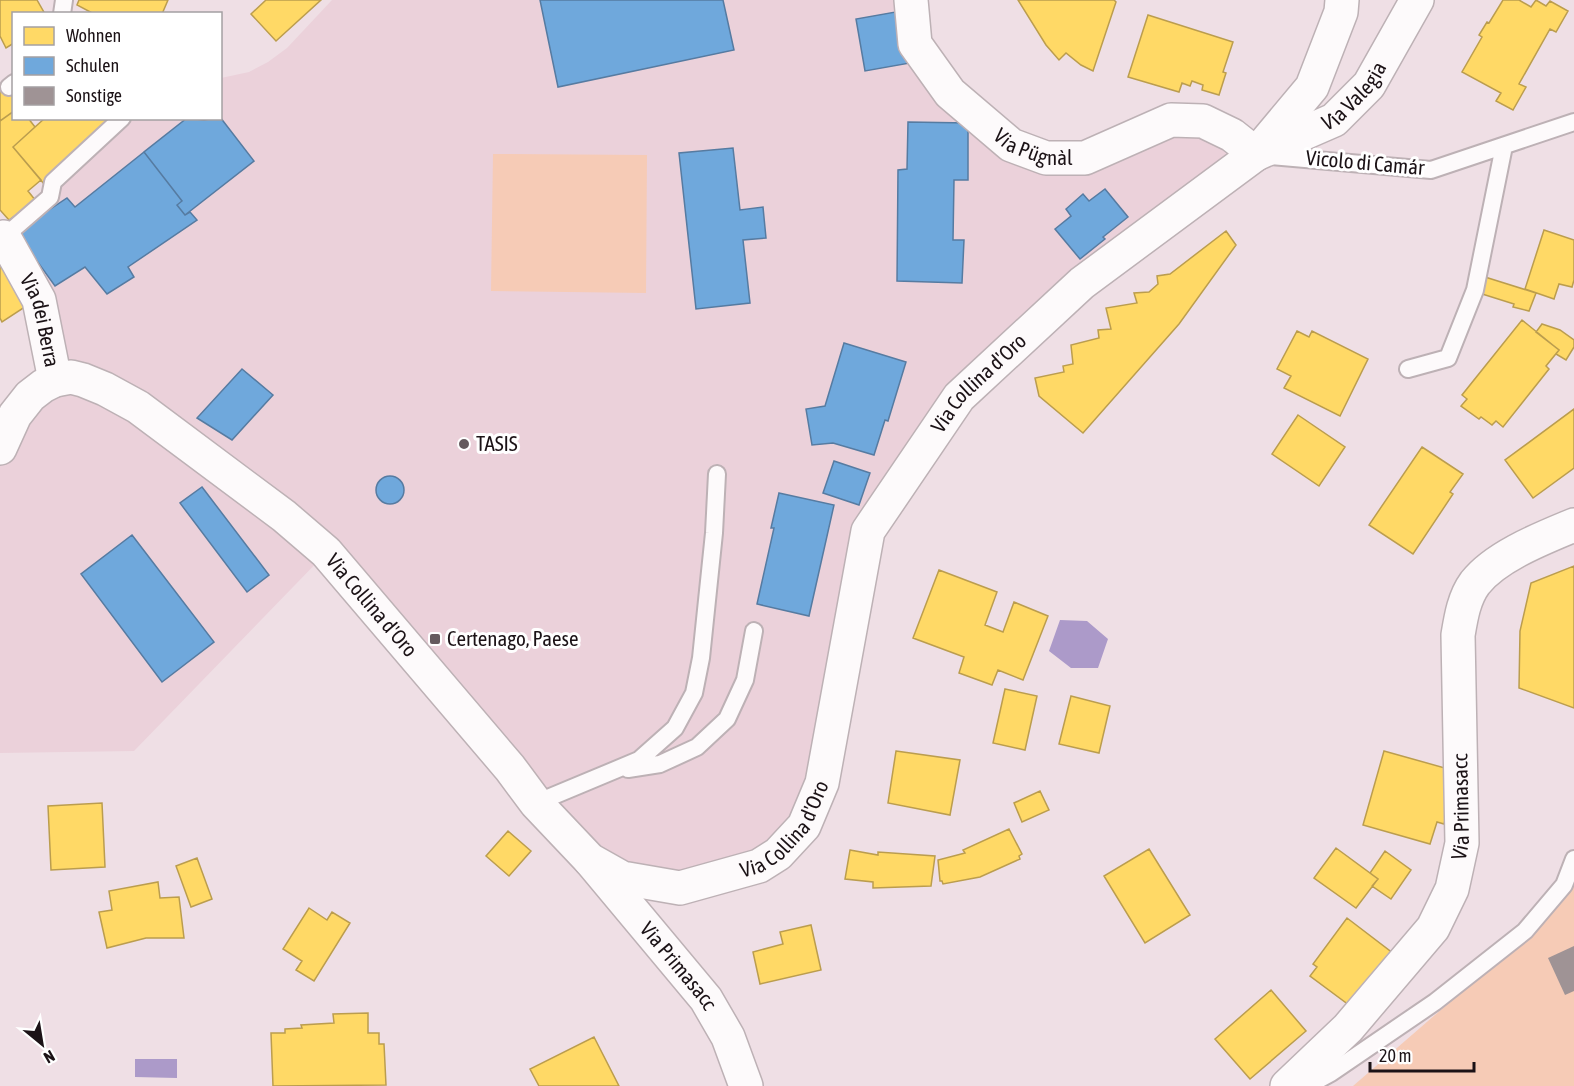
<svg xmlns="http://www.w3.org/2000/svg" width="1574" height="1086" font-family="'Asap Condensed',sans-serif">
<style>
.built{fill:#ebd1da}
.green{fill:#f6cbb6}
.water{fill:#ac9ac9}
.homes{fill:#ffd966;stroke:#bb9d4e;stroke-width:1.5}
.schools{fill:#6fa8dc;stroke:#567ba1;stroke-width:1.5}
.building{fill:#9f9395}
.lines{fill:none;stroke-linecap:round;stroke-linejoin:round}
.service-casing{stroke:#bdb1b5;stroke-width:20}
.minor-casing{stroke:#bdb1b5;stroke-width:36}
.tertiary-casing{stroke:#bdb1b5;stroke-width:36}
.service{stroke:#fdfafb;stroke-width:16}
.minor{stroke:#fdfafb;stroke-width:33}
.tertiary{stroke:#fdfafb;stroke-width:33}
.poi-dot{fill:#655a5e;stroke:#fff;stroke-width:2}
.labels{text-anchor:middle;stroke-width:6;stroke-linejoin:round;paint-order:stroke}
.street-label{font-size:21px;fill:#1b1216;stroke:#fff}
.poi-label{font-size:21px;fill:#1b1216;stroke:#fff;text-anchor:start}
</style>
<rect width="100%" height="100%" fill="#efdfe5"/>
<!-- built -->
<path class="built" d="M332 0H911L915 44 1046 158 1171 120 1256 154 958 397 868 531 822 783 759 866 622 878 326 553 134 751 0 753V448L55 380 4 237 122 119 220 118 221 78 249 72 268 62 287 48Z"/>
<!-- green -->
<path class="green" d="M493 154 647 155 646 293 491 291Z
M1574 882V1086H1353L1540 924Z"/>
<!-- water -->
<path class="water" d="M1060 620 1087 621 1108 639 1098 668H1071L1049 651Z
M135 1059H177V1078L135 1077Z"/>
<!-- homes -->
<path class="homes" d="M0 0H37L45 14H14V43L6 48 0 36Z
M79 0H168L162 14H94L77 5Z
M266 0H321L276 41 251 14Z
M1018 0H1114L1116 2 1093 71 1081 65 1066 53 1059 60 1046 45Z
M1503 0H1519L1531 7 1536 0 1546 6 1550 1 1568 11 1556 32 1550 29 1519 84 1526 87 1513 110 1496 101 1501 93 1462 72 1482 37 1479 35 1487 22 1489 23Z
M1148 15 1233 42 1223 72 1226 73 1219 95 1202 90 1203 85 1192 81 1190 86 1182 83 1179 92 1128 77Z
M7 84 14 99V111L0 121V85Z
M14 111V118H28L35 127 13 147 41 180 28 191 36 201 9 220 0 210V121Z
M45 118H118L64 168 44 184 13 147Z
M1544 230 1574 240V280L1572 287 1559 284 1554 299 1525 289Z
M1226 231 1236 245 1179 324 1083 433 1039 396 1035 378 1064 372 1063 366 1073 364 1071 345 1099 338 1098 330 1111 329 1106 308 1137 303 1134 293 1149 292 1158 284 1157 276 1170 274Z
M0 250 34 301 2 322 0 318Z
M1485 277 1536 293 1529 311 1513 307 1514 304 1479 293Z
M1522 320 1559 350 1546 366 1549 369 1503 427 1496 421 1492 425 1481 417 1479 419 1461 406 1467 399 1462 395Z
M1542 324 1560 330 1574 340V347L1566 360 1556 354 1559 350 1536 332Z
M1297 331 1309 337 1312 331 1368 359 1340 416 1284 388 1291 376 1277 369Z
M1574 409V468L1533 498 1505 460Z
M1298 415 1345 447 1319 486 1272 454Z
M1422 447 1463 474 1450 492 1453 494 1413 554 1369 525Z
M1574 566V708L1519 688 1520 631 1531 583Z
M939 570 997 592 985 625 1003 632 1014 602 1048 616 1023 680 998 670 992 685 959 673 964 657 913 638Z
M1005 689 1037 696 1025 750 993 743Z
M1071 696 1110 706 1099 753 1059 744Z
M896 751 960 760 950 815 888 803Z
M1384 751 1452 770 1453 792 1444 824 1437 822 1430 844 1363 825Z
M1040 791 1049 810 1022 822 1014 803Z
M102 803 105 867 51 870 48 806Z
M1009 829 1022 854 1019 856 1020 859 980 877 943 884 942 881H940L938 860 965 853 963 850Z
M508 831 531 851 509 876 486 856Z
M1336 848 1378 879 1356 908 1314 878Z
M1149 849 1190 915 1145 943 1104 876Z
M850 850 878 855V852L935 856 931 886 873 888V882L845 879Z
M1385 851 1411 870 1391 899 1372 886 1378 879 1370 873Z
M197 858 212 899 191 907 176 866Z
M158 882 160 898 179 897 184 938H146L107 948 99 912 112 910 109 891Z
M309 908 327 920 332 912 350 923 314 981 296 970 302 961 283 949Z
M1347 918 1394 954 1353 1008 1310 976 1317 967 1313 964Z
M811 925 821 970 760 984 753 952 783 944 780 932Z
M1271 990 1306 1031 1250 1079 1215 1039Z
M368 1013V1033H379V1044H384L386 1085 273 1086 271 1033H285V1029L302 1028 301 1025 334 1023 333 1014Z
M594 1037 619 1086H539L530 1069Z"/>
<!-- schools -->
<path class="schools" d="M540 0H723L734 50 558 87Z
M901 11 910 63 865 71 856 19Z
M220 117 254 161 185 215 177 205 182 201 144 152 187 118 204 120Z
M908 122 968 123V180H954L953 240H964L962 283 897 281 898 170 907 169Z
M733 148 740 210 763 207 766 238 743 240 750 303 696 309 679 153Z
M144 152 182 201 177 205 185 215 190 212 197 220 128 267 134 277 107 294 85 267 55 286 16 232 67 198 75 207Z
M1105 189 1128 217 1103 237 1105 239 1080 259 1055 229 1071 216 1066 209 1083 194 1089 201Z
M844 343 906 362 888 421 885 420 874 455 833 443 812 445 806 409 825 406Z
M242 369 273 395 232 440 197 418Z
M834 461 870 473 859 505 823 493Z
M376 490a14 14 0 1 1 28 0a14 14 0 1 1-28 0Z
M202 487 269 575 247 592 180 503Z
M779 493 834 505 809 616 757 604 774 528H771Z
M132 535 214 642 162 682 81 574Z"/>
<!-- building -->
<path class="building" d="M1574 946V991L1565 995 1548 958Z"/>
<g class="lines">
<!-- service casing -->
<g class="service-casing">
<path id="service" d="M62 14 64 0
M9 87 14 83
M1269 156 1431 170 1574 122
M1 232 4 237 50 197 53 182 122 118
M1408 369 1448 358 1475 290 1504 146
M628 769 660 764 697 747 727 719 745 680 754 631
M536 803 639 760 675 728 694 693 701 658 714 533 717 474
M1307 1086 1331 1073 1435 1002 1525 931 1564 885 1574 859"/>
</g>
<!-- minor casing -->
<g class="minor-casing">
<g id="minor">
<path id="s1" d="M911 0 915 44 950 93 1011 145 1046 158H1085L1171 120 1203 121 1232 135 1256 154 1334 120 1369 85 1417 0"/>
<path id="s2" d="M4 237 39 300 55 380"/>
<path id="s3" d="M590 860 706 999 728 1037 746 1086"/>
<path id="s4" d="M1287 1086 1348 1028 1433 928 1452 889 1462 843 1458 635C1461 617 1464 598 1475 583 1496 556 1543 538 1574 525"/>
</g>
</g>
<!-- tertiary casing -->
<g class="tertiary-casing">
<g id="tertiary">
<path id="s5" d="M0 448 15 415 30 396 43 386 55 380 71 377 83 380 105 389 138 407 284 516 326 552 510 768 536 803 590 860 622 878 680 888 759 866 778 854 804 826 822 783 868 531 959 397 1082 283 1256 154 1312 87 1341 12 1342 0"/>
</g>
</g>
<!-- service -->
<use href="#service" class="service"/>
<!-- minor -->
<use href="#minor" class="minor"/>
<!-- tertiary -->
<use href="#tertiary" class="tertiary"/>
</g>
<!-- markers -->
<g class="poi-dot">
<circle cx="464" cy="444" r="6"/>
<rect x="429" y="633" width="12" height="12" rx="3"/>
</g>
<g class="labels">
<!-- street labels -->
<g class="street-label">
<text dy="7" stroke="none"><textPath href="#s1" startOffset="566">Via Valegia</textPath></text>
<text dy="7" stroke="none"><textPath href="#s1" startOffset="207">Via Pügnàl</textPath></text>
<text transform="translate(1365 163) rotate(5)" y="7">Vicolo di Camár</text>
<text dy="7" stroke="none"><textPath href="#s2" startOffset="92">Via dei Berra</textPath></text>
<text dy="7" stroke="none"><textPath href="#s5" startOffset="1550">Via Collina d'Oro</textPath></text>
<text dy="7" stroke="none"><textPath href="#s5" startOffset="488">Via Collina d'Oro</textPath></text>
<text dy="7" stroke="none"><textPath href="#s4" startOffset="342">Via Primasacc</textPath></text>
<text dy="7" stroke="none"><textPath href="#s5" startOffset="1046">Via Collina d'Oro</textPath></text>
<text dy="7" stroke="none"><textPath href="#s3" startOffset="138">Via Primasacc</textPath></text>
</g>
<!-- poi labels -->
<g class="poi-label">
<text x="476" y="451">TASIS</text>
<text x="447" y="646">Certenago, Paese</text>
</g>
</g>
<!-- legend -->
<rect x="12" y="12" width="210" height="108" fill="#ffffff" stroke="#a4a0a2" stroke-width="1.5"/>
<rect x="24" y="27" width="30" height="18" fill="#ffd966" stroke="#a4a0a2" stroke-width="1.5"/>
<text x="66" y="42" font-size="18" fill="#1b1216">Wohnen</text>
<rect x="24" y="57" width="30" height="18" fill="#6fa8dc" stroke="#a4a0a2" stroke-width="1.5"/>
<text x="66" y="72" font-size="18" fill="#1b1216">Schulen</text>
<rect x="24" y="87" width="30" height="18" fill="#9f9395" stroke="#a4a0a2" stroke-width="1.5"/>
<text x="66" y="102" font-size="18" fill="#1b1216">Sonstige</text>
<!-- north arrow -->
<g transform="translate(42 1044) rotate(150)" stroke="#ffffff" stroke-width="4.5" paint-order="stroke">
<path d="M0-4.5L10 22L0 15L-10 22Z" fill="#1b1216"/>
<text y="-9" font-size="16" font-weight="bold" text-anchor="middle" fill="#1b1216">N</text>
</g>
<!-- scale -->
<path d="M1370 1062v9h104v-9" fill="none" stroke="#1b1216" stroke-width="3"/>
<text x="1379" y="1062" font-size="18" fill="#1b1216" stroke="#ffffff" stroke-width="4.5" paint-order="stroke">20 m</text>
</svg>
